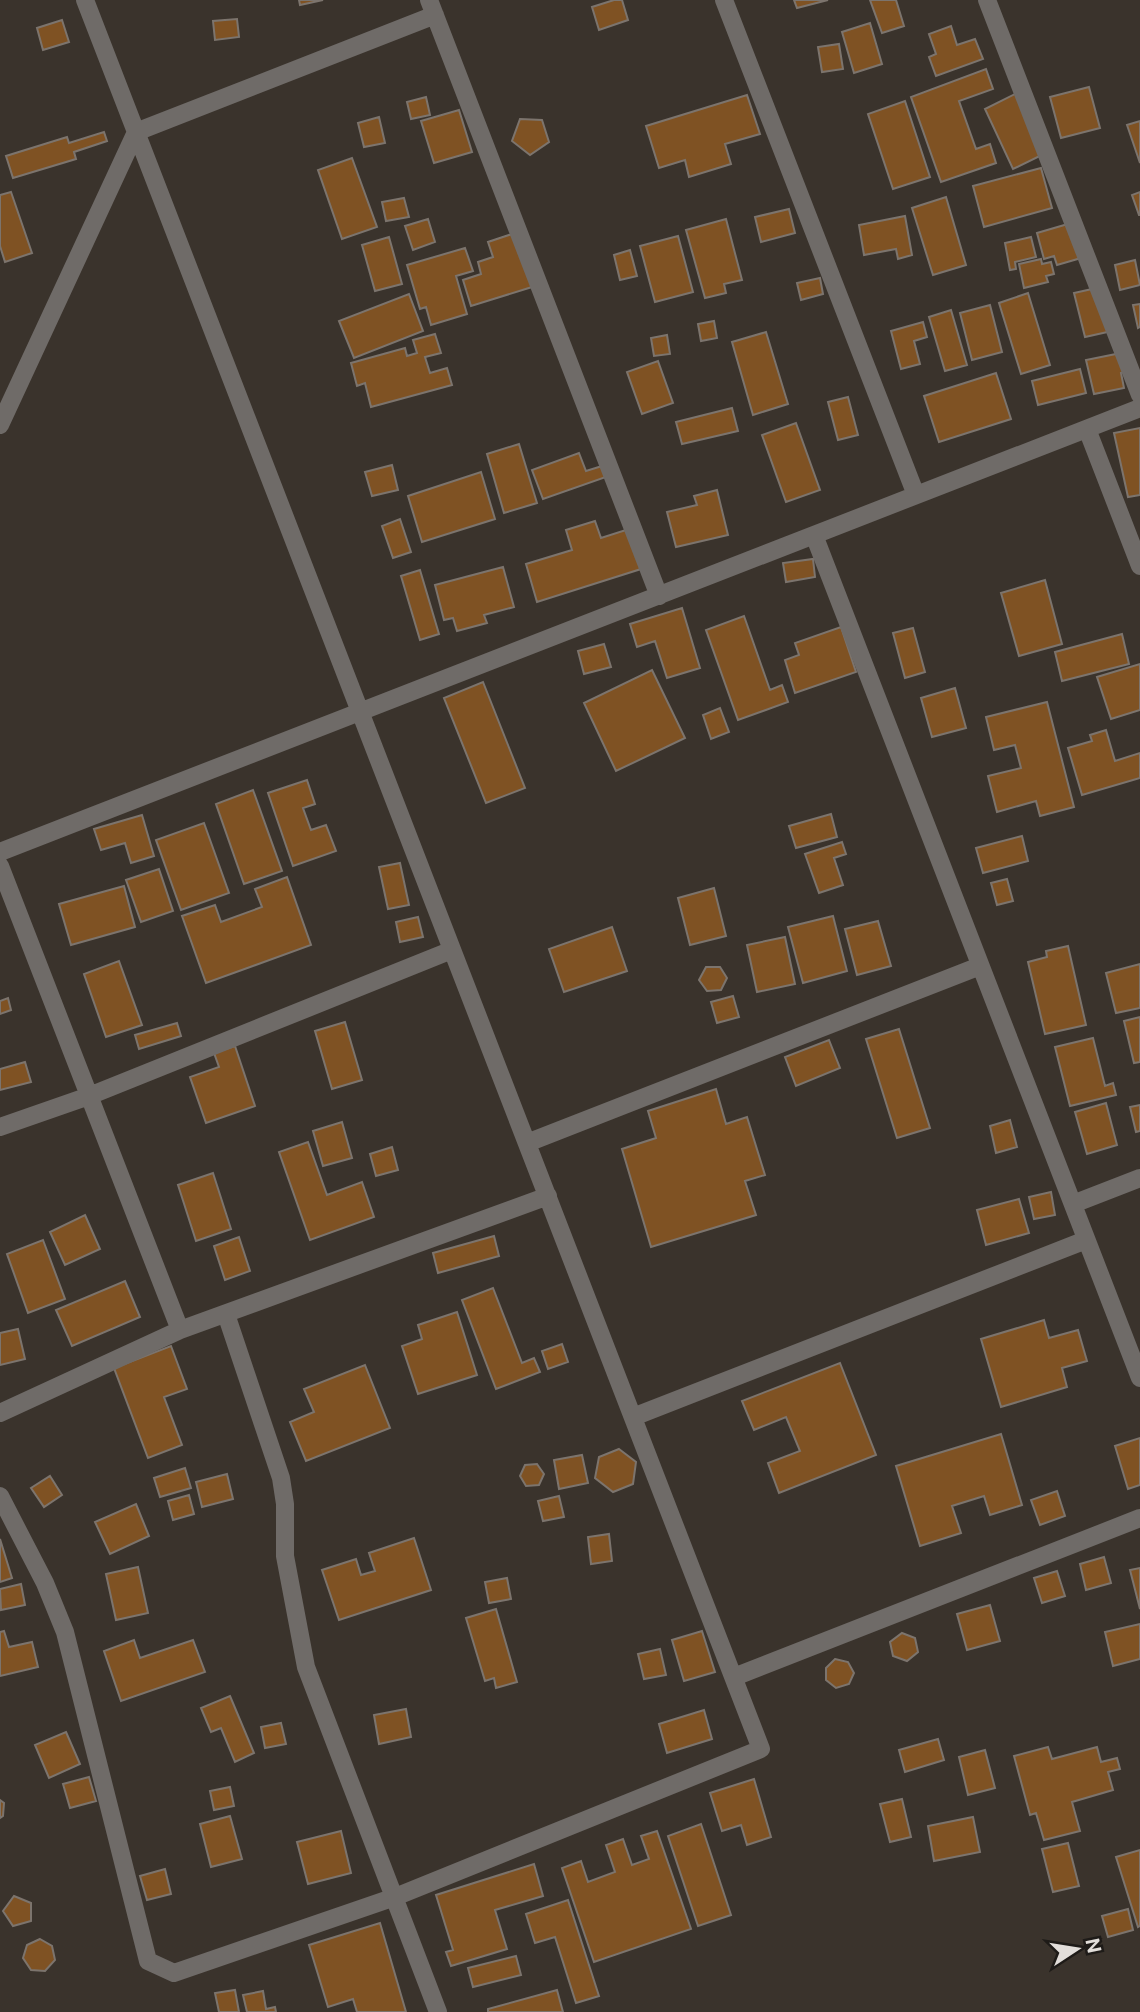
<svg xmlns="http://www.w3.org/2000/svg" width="1140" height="2012" font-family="'Public Sans',sans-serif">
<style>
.building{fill:#7f5223;stroke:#7c746d;stroke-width:2}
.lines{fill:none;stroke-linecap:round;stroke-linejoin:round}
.street{stroke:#6f6b68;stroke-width:18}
</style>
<rect width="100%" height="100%" fill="#3a332c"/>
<!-- building -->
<path class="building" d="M299 0H323L300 5Z
M614 0H622L628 20 599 30 592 7Z
M794 0H828L797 8Z
M870 0H896L904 26 882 33Z
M237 19 239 37 215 40 213 21Z
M62 20 69 42 43 50 37 28Z
M870 23 882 64 854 73 842 32Z
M951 26 957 45 975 39 983 59 936 76 929 57 936 54 929 34Z
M839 44 843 69 822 72 818 47Z
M986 69 993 89 959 101 976 149 990 144 996 163 941 182 911 97Z
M1089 87 1100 128 1061 138 1050 97Z
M1023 90 1052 150 1013 169 985 109Z
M747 95 760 134 725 144 731 164 689 177 685 160 659 168 646 126Z
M426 97 430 115 411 119 407 102Z
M905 101 930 177 893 189 868 114Z
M459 110 472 152 434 163 421 121Z
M379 117 385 143 364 147 358 123Z
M520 119 542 120 549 142 530 155 512 141Z
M1140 121V163L1127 125Z
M104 132 107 141 74 152 76 159 13 178 6 156 67 137 69 143Z
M352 158 377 227 342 239 318 170Z
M1041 168 1052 208 984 227 973 186Z
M11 192 32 253 5 262 0 246V195Z
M1140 192V215H1139L1132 195Z
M946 197 966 265 933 275 912 208Z
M404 198 409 217 386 221 382 202Z
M789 209 795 233 761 242 755 217Z
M905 216 912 255 898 259 896 249 864 255 859 225Z
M428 219 435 242 413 250 405 226Z
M726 219 742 280 724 284 726 293 705 298 686 230Z
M1078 221 1088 256 1057 265 1054 256 1044 259 1037 233Z
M515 233 532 287 471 306 463 280 481 274 478 262 493 257 488 242Z
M678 236 693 292 655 302 640 246Z
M389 237 402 284 375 291 362 245Z
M1031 237 1036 257 1015 262 1016 269 1010 270 1005 243Z
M465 248 473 271 456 276 467 314 431 325 426 307 420 309 407 265Z
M630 250 637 276 620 280 614 255Z
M1041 259 1042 264 1051 262 1054 274 1046 276 1048 282 1024 288 1019 264Z
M1135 260 1140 285 1120 290 1115 265Z
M820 278 823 294 801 300 797 283Z
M1101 287 1112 331 1085 337 1074 293Z
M1028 293 1050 365 1021 374 999 303Z
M409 294 423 331 354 358 339 321Z
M1140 304V327L1138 328 1133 305Z
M990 305 1002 352 972 360 960 313Z
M951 310 967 365 945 371 929 317Z
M714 321 717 338 701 341 698 324Z
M923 322 927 337 914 341 920 364 901 369 891 331Z
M766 332 788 404 753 415 732 342Z
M435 334 441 353 425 357 430 373 447 368 452 385 371 407 365 383 357 386 351 363 405 348 407 356 417 353 413 340Z
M667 335 670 354 654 356 651 338Z
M1126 352 1130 371 1121 373 1124 388 1094 394 1086 360Z
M658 361 673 403 642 414 627 372Z
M1080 369 1086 393 1038 405 1032 381Z
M996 373 1011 419 939 442 924 396Z
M848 397 858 435 838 440 828 402Z
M732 408 738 431 682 444 676 422Z
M796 423 820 490 786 502 762 435Z
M1140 428V495L1128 497 1114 433Z
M519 444 537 503 504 513 487 454Z
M579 453 586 471 602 466 606 477 543 499 532 470Z
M392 465 398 490 372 496 365 472Z
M481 472 495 519 422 542 408 496Z
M717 490 728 535 676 547 667 512 697 505 694 496Z
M400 519 411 552 393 558 382 526Z
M595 521 601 538 629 529 641 569 537 602 526 564 572 550 566 530Z
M813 559 815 577 786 582 783 563Z
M503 567 514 607 484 615 487 623 457 631 453 618 444 620 435 585Z
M420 570 439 634 420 640 401 576Z
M1045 580 1062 644 1019 656 1001 593Z
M682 608 700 668 667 678 655 641 637 647 630 624Z
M744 616 770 690 782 685 788 702 738 720 706 630Z
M841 627 856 672 795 693 785 660 799 655 795 643Z
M913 628 925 672 905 678 893 633Z
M1122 634 1129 664 1062 681 1055 652Z
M604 644 611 667 584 674 578 651Z
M1140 664V710L1111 719 1097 677Z
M652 670 685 738 616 771 584 703Z
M483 682 525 788 486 803 444 698Z
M955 688 966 728 932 737 921 698Z
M1047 702 1074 807 1040 816 1036 801 997 812 988 776 1021 768 1015 745 994 750 986 717Z
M720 708 729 732 711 739 703 715Z
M1106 730 1115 761 1140 753V778L1082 795 1068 748 1092 741 1090 735Z
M307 780 315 804 303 808 311 830 326 825 336 851 293 866 268 793Z
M253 790 282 871 244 884 216 804Z
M831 814 837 837 796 848 789 826Z
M142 815 154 856 131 863 125 843 101 850 94 829Z
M204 823 229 893 181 910 156 840Z
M1022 836 1028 861 983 873 976 848Z
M842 842 846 854 834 858 843 885 819 893 805 854Z
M400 863 409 905 388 909 379 867Z
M159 869 173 911 141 922 126 880Z
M287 877 311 945 206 983 182 916 215 905 221 922 262 907 255 889Z
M1007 879 1013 901 997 905 991 883Z
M124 886 135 927 71 945 59 904Z
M714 888 726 936 690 945 678 898Z
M833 916 847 971 803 983 788 927Z
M418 917 423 937 400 942 396 922Z
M878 921 891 966 857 975 845 929Z
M612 927 627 971 564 992 549 949Z
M785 937 795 984 757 992 747 945Z
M1068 946 1086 1025 1045 1034 1028 962 1047 957 1046 951Z
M119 961 142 1025 106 1037 84 974Z
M1140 964V1008L1116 1013 1106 973Z
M706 967H720L727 978 721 990 707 991 699 980Z
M733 996 739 1017 717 1023 711 1002Z
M8 998 11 1010 0 1014V1001Z
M1140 1017V1062L1134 1063 1124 1021Z
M345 1022 362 1080 332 1089 315 1031Z
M177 1023 181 1036 139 1049 135 1035Z
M899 1029 930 1128 897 1138 866 1039Z
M1093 1038 1105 1086 1113 1083 1116 1095 1070 1106 1055 1047Z
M829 1040 840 1068 796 1086 785 1057Z
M235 1046 255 1106 206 1123 190 1077 219 1067 214 1053Z
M25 1062 31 1082 0 1090V1069Z
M716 1089 726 1124 747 1117 765 1175 745 1181 756 1215 651 1247 622 1149 656 1138 648 1111Z
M1106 1103 1117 1145 1087 1154 1075 1112Z
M1140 1105V1131L1136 1132 1130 1107Z
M1010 1120 1017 1147 996 1153 990 1126Z
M342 1122 352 1158 323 1166 313 1131Z
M308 1142 327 1195 362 1182 374 1217 310 1240 279 1152Z
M392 1147 398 1170 376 1176 370 1154Z
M213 1173 231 1229 196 1241 178 1185Z
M1051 1192 1055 1215 1034 1219 1029 1197Z
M1019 1199 1029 1233 986 1245 977 1210Z
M85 1215 100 1249 65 1265 50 1232Z
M494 1236 499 1256 438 1273 433 1253Z
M239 1237 250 1271 225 1280 214 1246Z
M43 1240 65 1299 28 1313 7 1254Z
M125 1281 140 1317 72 1346 56 1310Z
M493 1288 522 1363 534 1358 540 1372 496 1389 462 1300Z
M457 1312 477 1375 418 1394 402 1346 422 1339 418 1325Z
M1044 1320 1049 1338 1078 1330 1087 1361 1062 1368 1067 1387 1001 1407 981 1339Z
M18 1329 25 1359 0 1365V1333Z
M562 1344 568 1362 548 1369 542 1351Z
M171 1346 187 1389 164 1397 182 1445 148 1458 114 1368Z
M840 1363 876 1455 779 1493 768 1463 800 1451 786 1417 754 1430 742 1401Z
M365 1365 390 1428 306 1461 290 1422 314 1412 304 1389Z
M1001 1434 1022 1505 990 1515 984 1496 952 1506 961 1533 920 1546 896 1466Z
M1140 1438V1485L1128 1489 1115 1446Z
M619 1449 636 1462 633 1484 613 1492 595 1478 599 1457Z
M582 1455 588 1483 559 1489 554 1460Z
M537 1464 544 1474 539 1485 526 1486 520 1476 525 1465Z
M185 1468 191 1488 160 1497 154 1478Z
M227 1474 233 1499 202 1507 196 1482Z
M50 1476 62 1495 44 1507 31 1488Z
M1057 1491 1065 1516 1040 1525 1031 1500Z
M189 1495 194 1514 173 1520 168 1501Z
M559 1496 564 1517 543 1521 538 1501Z
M136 1504 149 1536 110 1554 95 1522Z
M609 1534 612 1561 591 1564 588 1537Z
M414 1538 431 1590 339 1620 322 1570 356 1559 361 1575 375 1571 369 1553Z
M0 1539 12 1578 0 1582Z
M1104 1557 1111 1583 1086 1590 1080 1564Z
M138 1567 148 1613 116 1620 106 1574Z
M1140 1568V1609L1130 1570Z
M1057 1571 1065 1596 1042 1603 1034 1578Z
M507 1578 511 1599 489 1603 485 1582Z
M21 1584 25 1605 1 1610 0 1589Z
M990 1605 1000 1641 967 1650 957 1614Z
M496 1609 517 1682 496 1688 494 1678 485 1681 466 1618Z
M1140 1624V1659L1113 1666 1105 1632Z
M4 1631 9 1647 32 1642 38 1667 0 1676V1632Z
M702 1631 715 1672 684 1681 672 1640Z
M902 1633 915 1638 918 1652 907 1661 893 1656 890 1642Z
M134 1640 140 1658 193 1640 205 1672 121 1701 104 1651Z
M660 1649 666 1675 644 1679 638 1654Z
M835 1659 848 1662 854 1673 849 1684 836 1688 826 1680V1668Z
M230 1696 254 1753 235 1762 221 1728 211 1732 201 1708Z
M406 1709 411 1737 379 1744 374 1715Z
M704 1710 712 1739 667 1753 659 1724Z
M281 1723 286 1744 265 1748 261 1727Z
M66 1732 80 1764 49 1778 35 1745Z
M938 1739 944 1760 905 1772 899 1750Z
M1048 1747 1052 1759 1097 1747 1101 1762 1117 1758 1120 1769 1108 1772 1113 1790 1072 1802 1080 1831 1044 1840 1036 1813 1030 1815 1014 1756Z
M985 1750 995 1788 968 1795 959 1757Z
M89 1777 96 1801 70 1808 63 1784Z
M754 1779 771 1837 747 1845 741 1825 722 1831 710 1793Z
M230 1787 234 1806 214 1810 210 1791Z
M902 1799 911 1837 890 1842 880 1804Z
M0 1800 4 1803 3 1816 0 1818Z
M230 1816 242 1859 211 1867 200 1824Z
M973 1817 980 1852 934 1861 928 1826Z
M701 1824 731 1915 698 1926 668 1836Z
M341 1831 351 1873 308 1884 297 1842Z
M657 1831 691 1929 594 1962 562 1868 581 1861 588 1882 615 1872 606 1845 623 1839 632 1865 649 1859 641 1836Z
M1068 1843 1079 1886 1053 1892 1042 1849Z
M1140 1850V1926L1138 1927 1116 1857Z
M534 1864 543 1896 495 1910 507 1949 451 1966 446 1952 453 1950 436 1895Z
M165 1869 171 1894 147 1900 140 1876Z
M14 1896 31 1903V1921L13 1926 3 1911Z
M568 1900 599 1996 576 2003 555 1937 535 1943 526 1914Z
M1128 1909 1133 1930 1108 1937 1102 1916Z
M380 1923 406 2012H357L353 1999 328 2007 309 1945Z
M40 1939 52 1946 55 1960 45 1971 31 1970 23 1958 27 1945Z
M516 1956 521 1975 473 1987 468 1968Z
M235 1990 239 2012H219L215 1993Z
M557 1990 563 2012H488V2009Z
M263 1991 266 2009 275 2007 276 2012H247L243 1995Z"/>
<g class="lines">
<!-- street -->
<path class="street" d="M429 0 659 596
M724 0 916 495
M987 0 1140 395
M0 425 136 132 435 15
M1087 429 1140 566
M814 535 1140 1378
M0 852 1140 408
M0 866 180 1330
M0 1127 89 1096 452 950
M527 1143 980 966
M1073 1204 1140 1178
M226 1314 281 1478 285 1504V1556L306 1667 438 2012
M0 1413 180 1330 548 1196
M633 1417 1086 1240
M0 1496 45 1583 65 1632 148 1961 174 1973 395 1897 761 1749 85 0
M734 1677 1140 1518"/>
</g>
<!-- north arrow -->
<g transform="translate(1077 1949) rotate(78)" stroke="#1e1b18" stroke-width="5" paint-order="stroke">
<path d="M0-5L12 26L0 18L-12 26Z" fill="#e2deda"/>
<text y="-10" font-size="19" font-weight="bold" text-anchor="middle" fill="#e2deda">N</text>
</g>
</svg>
